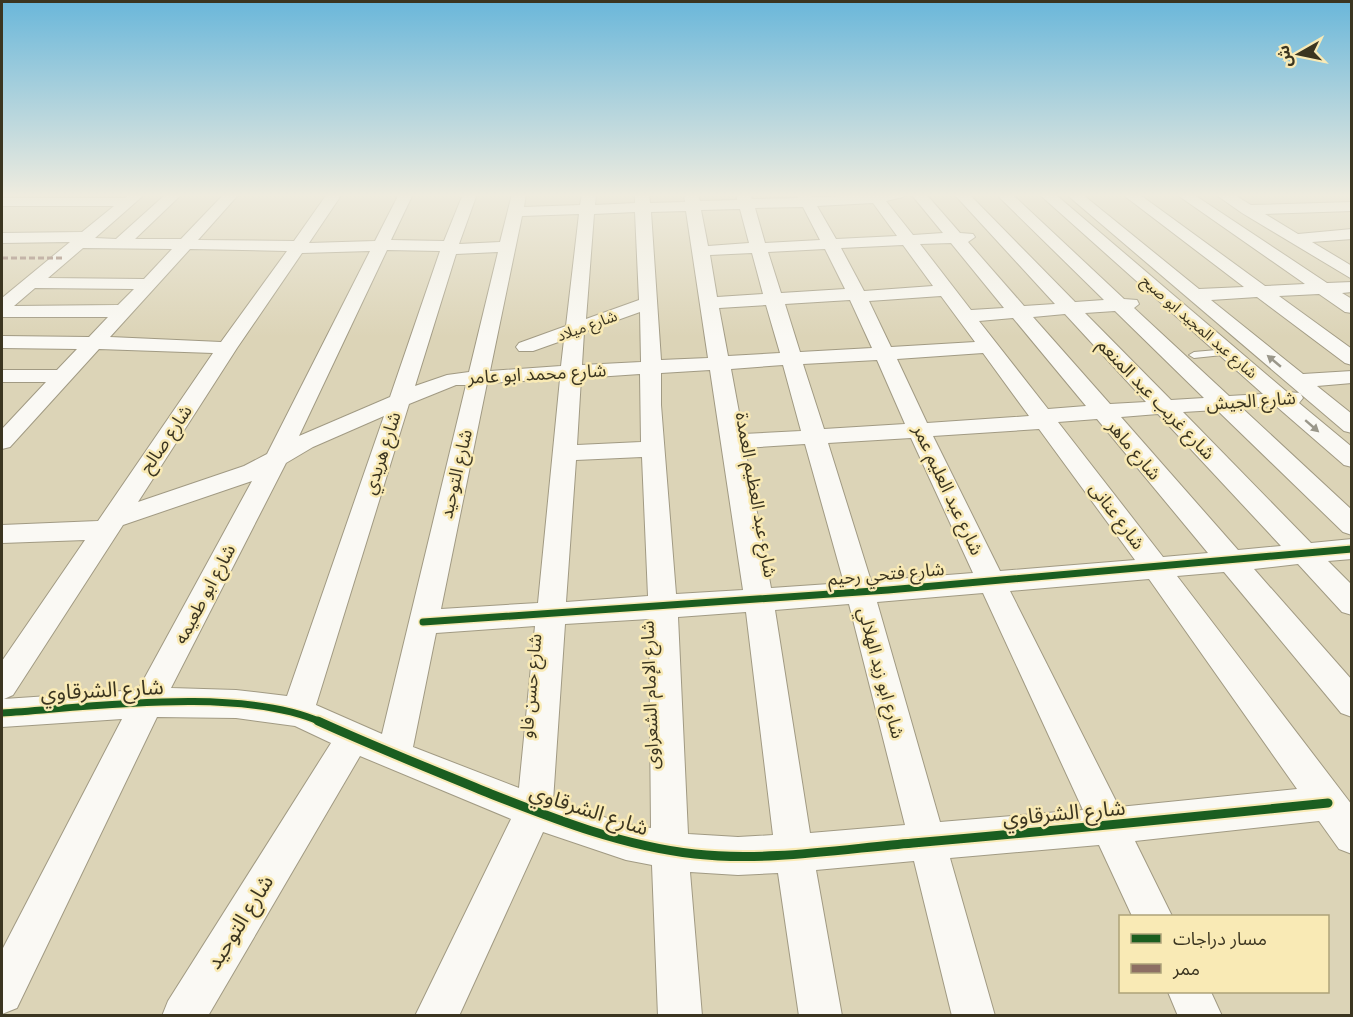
<svg xmlns="http://www.w3.org/2000/svg" width="1353" height="1017" font-family="'Varela Round','Noto Sans Arabic',sans-serif">
<style>
.lines{fill:none;stroke-linecap:round;stroke-linejoin:round}
.lane-casing{stroke:#a19a83;stroke-width:2}
.street-casing{stroke:#a19a83;stroke-width:2}
.lane{fill:#faf9f4;fill-rule:evenodd}
.street{fill:#faf9f4;fill-rule:evenodd}
.quiet{stroke:#8d6e63;stroke-width:3;stroke-dasharray:6 3;stroke-linecap:butt}
.cycleway-far1-casing{stroke:#f9eab5;stroke-width:10}
.cycleway-casing{stroke:#f9eab5;stroke-width:13}
.cycleway-far1{stroke:#1b5e20;stroke-width:7}
.cycleway{stroke:#1b5e20;stroke-width:9}
.oneway{fill:#9a978a}
.labels{text-anchor:middle;stroke-width:5;stroke-linejoin:round;paint-order:stroke}
.far-street-label{font-size:15px;fill:#3b3520;stroke:#f9eab5}
.street-label{font-size:18px;fill:#3b3520;stroke:#f9eab5}
.near-street-label{font-size:21px;fill:#3b3520;stroke:#f9eab5}
</style>
<rect width="100%" height="100%" fill="#dcd4b7"/>
<g class="lines">
<!-- lane casing -->
<g class="lane-casing">
<path id="lane" d="M1228 349 1232 350V354L1194 358 1189 355 1194 352Z"/>
</g>
<!-- street casing -->
<g class="street-casing">
<path id="street" d="M129 194H145L95 238 116 239 166 194H182L135 239H181L224 194H239L198 240 294 241 327 194H342L309 243 375 241 399 194H413L391 240 444 241 463 194H477L459 244 500 242 512 194H526L524 207 580 205 582 194H596L595 205 635 203V194H649L650 203 685 202 684 194H698L700 201 737 200 736 194H750L752 199 798 198 796 194H810L812 197 905 194 903 197 886 201 913 235 943 233 911 194H926L960 233 973 234 975 237 968 242 1024 306 1055 304 954 194H969L1075 302 1104 300 996 194H1012L1124 299 1137 300 1139 304 1134 308 1229 396 1263 394 1039 194H1055L1287 392 1300 393 1303 398 1299 403 1352 447V467L1344 465 1276 406 1242 408 1352 510V535L1343 532 1217 410 1183 412 1311 543 1352 539V559L1328 561 1352 585V615L1342 612 1298 564 1254 569 1352 680V717L1341 713 1224 572 1177 576 1352 805V854L1339 849 1319 821 1135 841 1172 916H1132L1099 845 950 858 995 1016H952L914 861 816 870 842 1016H799L778 873 738 875 690 872 702 1016H658L652 865 626 860 543 832 459 1016H415L511 819 360 756 208 1016H162L168 1001 331 743 295 726 236 718 157 717 17 1008 2 1014V950L122 719 2 727V661L85 540 2 543V525L98 521 213 353 99 349 10 447 2 449V429L46 382H2V370H57L77 349 2 348V336L89 337 108 317H2V298L70 242 2 243V233L82 232 114 206H2V198H125ZM873 203 897 236 836 239 817 206ZM803 207 820 240 765 243 755 208ZM740 209 749 243 708 246 701 210ZM686 211 708 358 661 360 651 212ZM635 212 639 300 586 319 594 214ZM579 214 566 326 519 343 516 347 519 351H533L564 340 561 366 490 371 522 216ZM951 243 1004 308 971 310 920 244ZM903 245 933 286 864 291 841 248ZM83 248 172 249 144 279 48 278ZM190 249 287 251 221 342 110 337ZM825 249 845 289 781 293 768 252ZM387 250 440 251 390 397 299 436ZM370 251 267 454 244 466 138 502 237 348 302 253ZM498 252 469 372 447 375 415 386 456 254ZM752 253 763 294 717 297 710 255ZM35 288 134 289 118 305 14 306ZM941 296 975 342 891 347 869 301ZM850 300 872 348 800 352 785 304ZM766 305 780 353 728 356 719 308ZM1115 311 1204 398 1171 400 1085 313ZM640 312 641 362 582 365 584 332ZM1065 314 1146 402 1110 404 1033 317ZM1013 318 1086 406 1048 409 979 321ZM983 353 1029 416 927 423 897 359ZM877 360 905 424 824 429 803 364ZM783 365 801 431 743 434 731 369ZM710 370 743 590 676 594 661 405V373ZM640 374 641 442 577 445 581 378ZM560 379 538 603 441 609 487 383ZM456 385H466L382 734 316 705 409 404ZM1158 414 1281 546 1238 550 1121 417ZM384 416 287 696 236 690 171 688 286 463 313 447ZM1097 419 1208 553 1163 557 1058 422ZM1039 429 1135 560 1000 571 933 436ZM911 438 973 573 871 581 828 443ZM805 444 844 583 771 588 745 448ZM642 457 648 596 566 602 576 460ZM252 481 138 690 4 699 13 695 123 525ZM1149 579 1297 789 1119 807 1010 591ZM983 593 1083 810 940 822 877 602ZM849 604 905 825 810 833 775 610ZM746 612 773 835 738 837 688 834 678 617ZM649 619 651 828 626 824 553 801 565 624ZM535 626 519 788 413 747 436 633Z
M1066 194H1082L1199 289 1244 287 1122 194H1139L1265 286 1305 284 1176 194H1193L1327 283 1352 282V292L1342 293 1352 299V313L1345 312 1319 294 1279 296 1352 349V365L1345 363 1257 297 1211 300 1303 374 1352 371V383L1317 386 1352 414V433L1344 431Z
M1215 194H1233L1251 205 1352 202V211L1265 214 1298 234 1352 229V239L1312 242 1352 266V279L1242 213Z
M1168 992H1211L1222 1016H1178Z"/>
</g>
<!-- lane -->
<use href="#lane" class="lane"/>
<!-- street -->
<use href="#street" class="street"/>
<!-- quiet -->
<path class="quiet" d="M2 258H64"/>
<!-- cycleway-far1 casing -->
<g class="cycleway-far1-casing">
<path id="cycleway-far1" d="M423 622 888 590 1352 549
M2 713C92 707 239 686 321 722"/>
</g>
<!-- cycleway casing -->
<g class="cycleway-casing">
<path id="cycleway" d="M318 721C375 747 433 770 491 794 557 820 623 846 695 854 766 862 842 849 913 843 1052 831 1190 817 1328 803"/>
</g>
<!-- cycleway-far1 -->
<use href="#cycleway-far1" class="cycleway-far1"/>
<!-- cycleway -->
<use href="#cycleway" class="cycleway"/>
</g>
<!-- one-way arrows -->
<defs><path id="oneway-solid" d="M-6-.8H1V-3.2L6.5 0L1 3.2V.8H-6Z" transform="scale(1.5)"/></defs>
<g class="oneway">
<use href="#oneway-solid" transform="translate(1274 361) rotate(-140)"/>
<use href="#oneway-solid" transform="translate(1312 426) rotate(41)"/>
</g>
<!-- sky -->
<linearGradient id="sky" x2="0" y2="1"><stop stop-color="#6ab7da"/><stop offset="0.58" stop-color="#efecdf"/><stop offset="1" stop-color="#efecdf" stop-opacity="0"/></linearGradient>
<rect width="1353" height="337" fill="url(#sky)"/>
<g class="labels">
<!-- far-street labels -->
<g class="far-street-label">
<text transform="translate(587 326) rotate(-20)" y="5">شارع ميلاد</text>
<text transform="translate(1199 327) rotate(41)" y="5">شارع عبد المجيد ابو صبح</text>
</g>
<!-- street labels -->
<g class="street-label">
<text transform="translate(537 374) rotate(-3)" y="6">شارع محمد ابو عامر</text>
<text transform="translate(1156 399) rotate(46)" y="6">شارع غريب عبد المنعم</text>
<text transform="translate(1251 401) rotate(-4)" y="6">شارع الجيش</text>
<text transform="translate(166 439) rotate(-56)" y="6">شارع صالح</text>
<text transform="translate(1134 450) rotate(50)" y="6">شارع ماهر</text>
<text transform="translate(382 453) rotate(-72)" y="6">شارع هريدي</text>
<text transform="translate(456 474) rotate(-77)" y="6">شارع التوحيد</text>
<text transform="translate(948 490) rotate(65)" y="6">شارع عبد العليم عمر</text>
<text transform="translate(756 495) rotate(80)" y="6">شارع عبد العظيم العمدة</text>
<text transform="translate(1117 516) rotate(53)" y="6">شارع عنانى</text>
<text transform="translate(886 574) rotate(-5)" y="6">شارع فتحي رحيم</text>
<text transform="translate(205 594) rotate(-62)" y="6">شارع ابو طعيمه</text>
<text transform="translate(881 673) rotate(75)" y="6">شارع ابو زيد الهلالي</text>
<text transform="translate(531 686) rotate(-85)" y="6">شارع حسن فاو</text>
<text transform="translate(650 695) rotate(-92)" y="6">شارع الإمام الشعراوى</text>
</g>
<!-- near-street labels -->
<g class="near-street-label">
<text transform="translate(102 690) rotate(-3)" y="7">شارع الشرقاوي</text>
<text transform="translate(589 810) rotate(18)" y="7">شارع الشرقاوي</text>
<text transform="translate(1064 813) rotate(-5)" y="7">شارع الشرقاوي</text>
<text transform="translate(240 922) rotate(-58)" y="7">شارع التوحيد</text>
</g>
</g>
<!-- border -->
<rect width="1353" height="1017" fill="none" stroke="#3b3520" stroke-width="6"/>
<!-- legend -->
<rect x="1119" y="915" width="210" height="78" fill="#f9eab5" stroke="#ada279" stroke-width="1.5"/>
<rect x="1131" y="934" width="30" height="9" fill="#1b5e20" stroke="#ada279" stroke-width="1.5"/>
<text x="1173" y="945" font-size="18" fill="#3b3520">مسار دراجات</text>
<rect x="1131" y="964" width="30" height="9" fill="#8d6e63" stroke="#ada279" stroke-width="1.5"/>
<text x="1173" y="975" font-size="18" fill="#3b3520">ممر</text>
<!-- north arrow -->
<g transform="translate(1299 54) rotate(261)" stroke="#f9eab5" stroke-width="4.5" paint-order="stroke">
<path d="M0-4.5L10 22L0 15L-10 22Z" fill="#3b3520"/>
<text y="-9" font-size="16" font-weight="bold" text-anchor="middle" fill="#3b3520">ش</text>
</g>
</svg>
